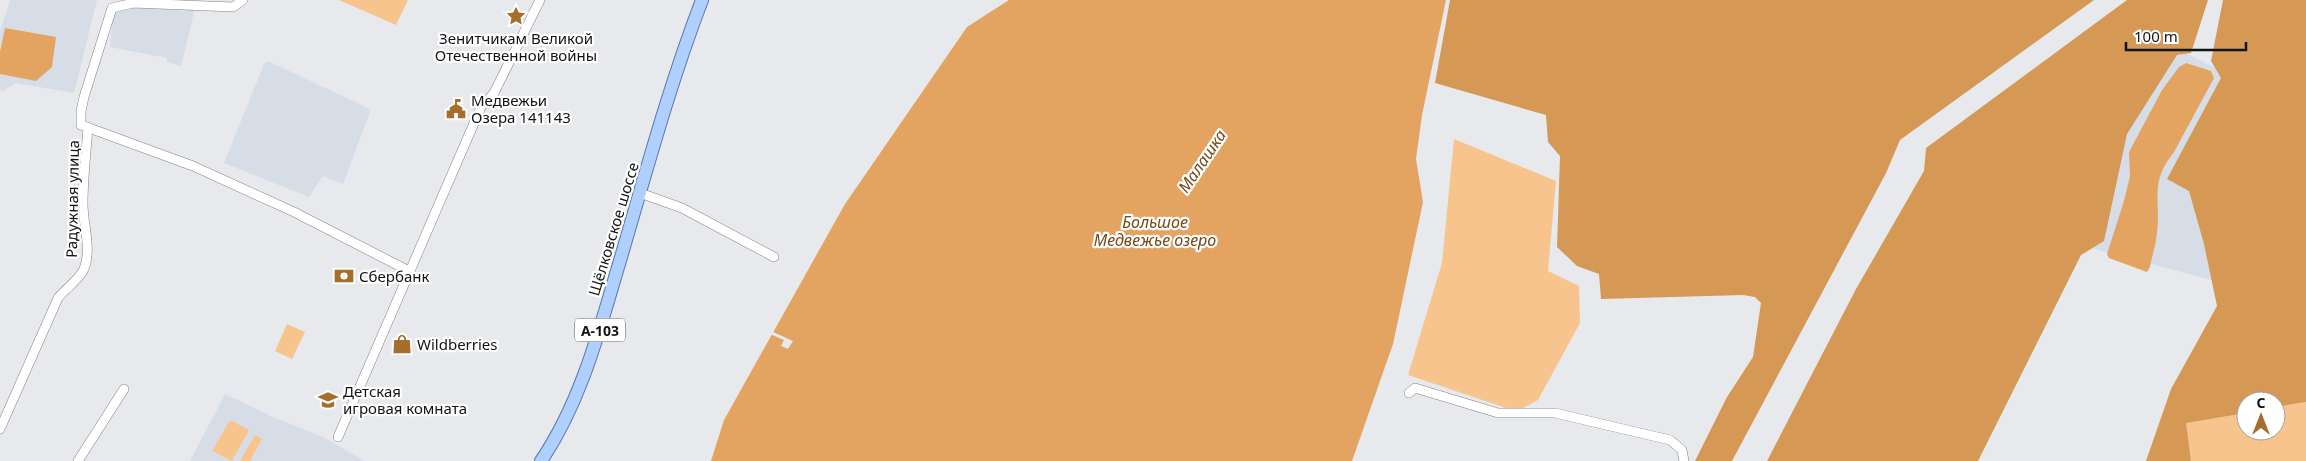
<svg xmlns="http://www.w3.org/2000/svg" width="2306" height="461" viewBox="0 0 2306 461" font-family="'Noto Sans',sans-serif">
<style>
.built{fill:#d7dde7}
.green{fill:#f8c48e}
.forest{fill:#d59855}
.water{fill:#e2a460}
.pier{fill:#e7e9ec}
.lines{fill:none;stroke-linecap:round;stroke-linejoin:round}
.street-casing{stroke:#828487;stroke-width:10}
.primary-casing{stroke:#5578ab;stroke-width:14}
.street{stroke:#fff;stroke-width:9}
.primary{stroke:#afcffe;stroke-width:12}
.labels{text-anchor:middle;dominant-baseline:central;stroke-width:4.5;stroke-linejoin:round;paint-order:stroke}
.shield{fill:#fff;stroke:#595a5a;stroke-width:1}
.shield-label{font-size:14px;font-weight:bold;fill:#121314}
.poi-label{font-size:15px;fill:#121314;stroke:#fff;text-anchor:start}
.street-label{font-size:15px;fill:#121314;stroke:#fff}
.water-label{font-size:16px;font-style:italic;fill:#744a18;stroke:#fff}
</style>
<rect width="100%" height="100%" fill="#e7e9ec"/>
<path class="built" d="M10,0H97L74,93L16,83L3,91L0,90V31Z
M121,8H195L181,66L167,62V58L110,47L113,14Z
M2162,41L2306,114L2268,295L2072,243Z
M268,61L368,108L370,112L343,184L323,176L309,197L224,163L264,64Z
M225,394L271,416L325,438L364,461H190Z"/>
<path class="green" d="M339,0H408L396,25Z
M1454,139L1556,181L1548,271L1579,286L1580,323L1538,400L1521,409L1506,408L1408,375L1442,263Z
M287,324L305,332L292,359L275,351Z
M2306,402V461H2191L2185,423L2246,413V431H2276V407Z
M230,420L249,430L232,461L212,451Z
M255,435L262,439L250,461H240Z"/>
<path class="forest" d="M1450,0H2094L1900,140L1886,173L1732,461H1695L1727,397L1753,357L1761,303L1755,297L1743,295L1601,299L1599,274L1577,266L1557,247L1560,156L1548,142L1546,115L1435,83Z
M2127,0H2208L2191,53L2177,55L2127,134L2104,241L2081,255L1978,461H1767L1856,289L1924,171L1926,148Z
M2223,0H2306V402L2276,407V401H2246V413L2186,423L2191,461H2146L2171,389L2217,306L2204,244L2189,191L2167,179L2221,78L2211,61Z"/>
<path class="water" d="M1009,0H1446L1422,115L1416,159L1423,202L1393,344L1352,461H711L724,420L845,204L967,27Z
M5,28L56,37L52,67L36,81L0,74V52Z
M2186,63L2211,71L2214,78L2174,152C2149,183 2161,199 2157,233C2156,244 2152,256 2150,267L2147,272L2109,258L2107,254L2124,201L2130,176L2129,152L2162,90L2179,67Z"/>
<path class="pier" d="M771,331L793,341L788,349L781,346L784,340L770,334Z"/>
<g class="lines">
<defs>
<path id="street" d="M243,0L233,7L133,3L112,8L84,97L81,111V125L193,166L294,212L411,272
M640,193L682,208L774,257
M1409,393L1415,388L1498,413H1555L1670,440L1682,450L1684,461
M0,429L58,298C66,288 79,280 84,269C92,250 83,224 83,204C83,179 86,153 88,127
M338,437L481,107L494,93L540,0
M78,461L124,389"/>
<path id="primary" d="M541,461C581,402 599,331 619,264C645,176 669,86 702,0"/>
</defs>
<use href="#street" class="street-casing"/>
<use href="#primary" class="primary-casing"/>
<use href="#street" class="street"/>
<use href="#primary" class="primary"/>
</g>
<defs>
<symbol id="sight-bare" viewBox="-9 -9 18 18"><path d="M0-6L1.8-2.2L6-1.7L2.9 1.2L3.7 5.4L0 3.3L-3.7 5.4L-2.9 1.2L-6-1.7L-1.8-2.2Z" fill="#a66e2b" stroke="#fff" stroke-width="2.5" paint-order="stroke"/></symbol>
<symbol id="civic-bare" viewBox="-9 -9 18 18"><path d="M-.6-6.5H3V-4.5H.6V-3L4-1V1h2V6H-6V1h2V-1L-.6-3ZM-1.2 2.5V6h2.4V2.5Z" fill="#a66e2b" stroke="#fff" stroke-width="2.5" paint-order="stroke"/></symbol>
<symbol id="bank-bare" viewBox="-9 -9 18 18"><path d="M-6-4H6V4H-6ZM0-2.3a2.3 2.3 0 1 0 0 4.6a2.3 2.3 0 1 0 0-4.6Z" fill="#a66e2b" stroke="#fff" stroke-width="2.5" paint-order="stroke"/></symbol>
<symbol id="shop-bare" viewBox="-9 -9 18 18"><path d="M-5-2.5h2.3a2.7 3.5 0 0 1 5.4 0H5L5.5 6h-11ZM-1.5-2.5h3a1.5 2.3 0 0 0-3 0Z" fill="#a66e2b" stroke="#fff" stroke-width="2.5" paint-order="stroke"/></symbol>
<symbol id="school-bare" viewBox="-9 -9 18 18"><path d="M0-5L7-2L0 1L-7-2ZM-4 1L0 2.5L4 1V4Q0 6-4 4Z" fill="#a66e2b" stroke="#fff" stroke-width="2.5" paint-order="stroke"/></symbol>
</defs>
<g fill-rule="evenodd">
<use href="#sight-bare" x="502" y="2" width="28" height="28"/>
<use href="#civic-bare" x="442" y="95" width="28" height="28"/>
<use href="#bank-bare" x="330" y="262" width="28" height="28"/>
<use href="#shop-bare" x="388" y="330" width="28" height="28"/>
<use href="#school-bare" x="314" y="386" width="28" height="28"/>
</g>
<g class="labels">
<rect class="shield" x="575" y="318.5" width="50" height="23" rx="4"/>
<g class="shield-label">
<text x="600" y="330">А-103</text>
</g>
<g class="poi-label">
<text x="516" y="38" text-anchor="middle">Зенитчикам Великой<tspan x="516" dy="17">Отечественной войны</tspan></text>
<text x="471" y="100">Медвежьи<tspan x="471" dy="17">Озера 141143</tspan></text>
<text x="359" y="276">Сбербанк</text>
<text x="417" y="344">Wildberries</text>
<text x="343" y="391">Детская<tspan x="343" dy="17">игровая комната</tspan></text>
</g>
<g class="street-label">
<text transform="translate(72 199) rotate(-89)">Радужная улица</text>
<text transform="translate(613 229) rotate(-73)">Щёлковское шоссе</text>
</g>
<g class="water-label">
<text transform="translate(1202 161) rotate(-56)">Малашка</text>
<text x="1155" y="222">Большое<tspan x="1155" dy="18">Медвежье озеро</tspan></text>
</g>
</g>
<g transform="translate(2261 416)"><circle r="24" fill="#ffffff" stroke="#a0a1a1"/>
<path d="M0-4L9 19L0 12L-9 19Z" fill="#a66e2b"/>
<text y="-8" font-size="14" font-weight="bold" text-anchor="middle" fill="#121314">С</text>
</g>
<path d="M2126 42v8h120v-8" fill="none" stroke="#121314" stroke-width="2.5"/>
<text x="2134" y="42" font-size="15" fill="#121314" stroke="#ffffff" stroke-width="4" paint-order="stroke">100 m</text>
</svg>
